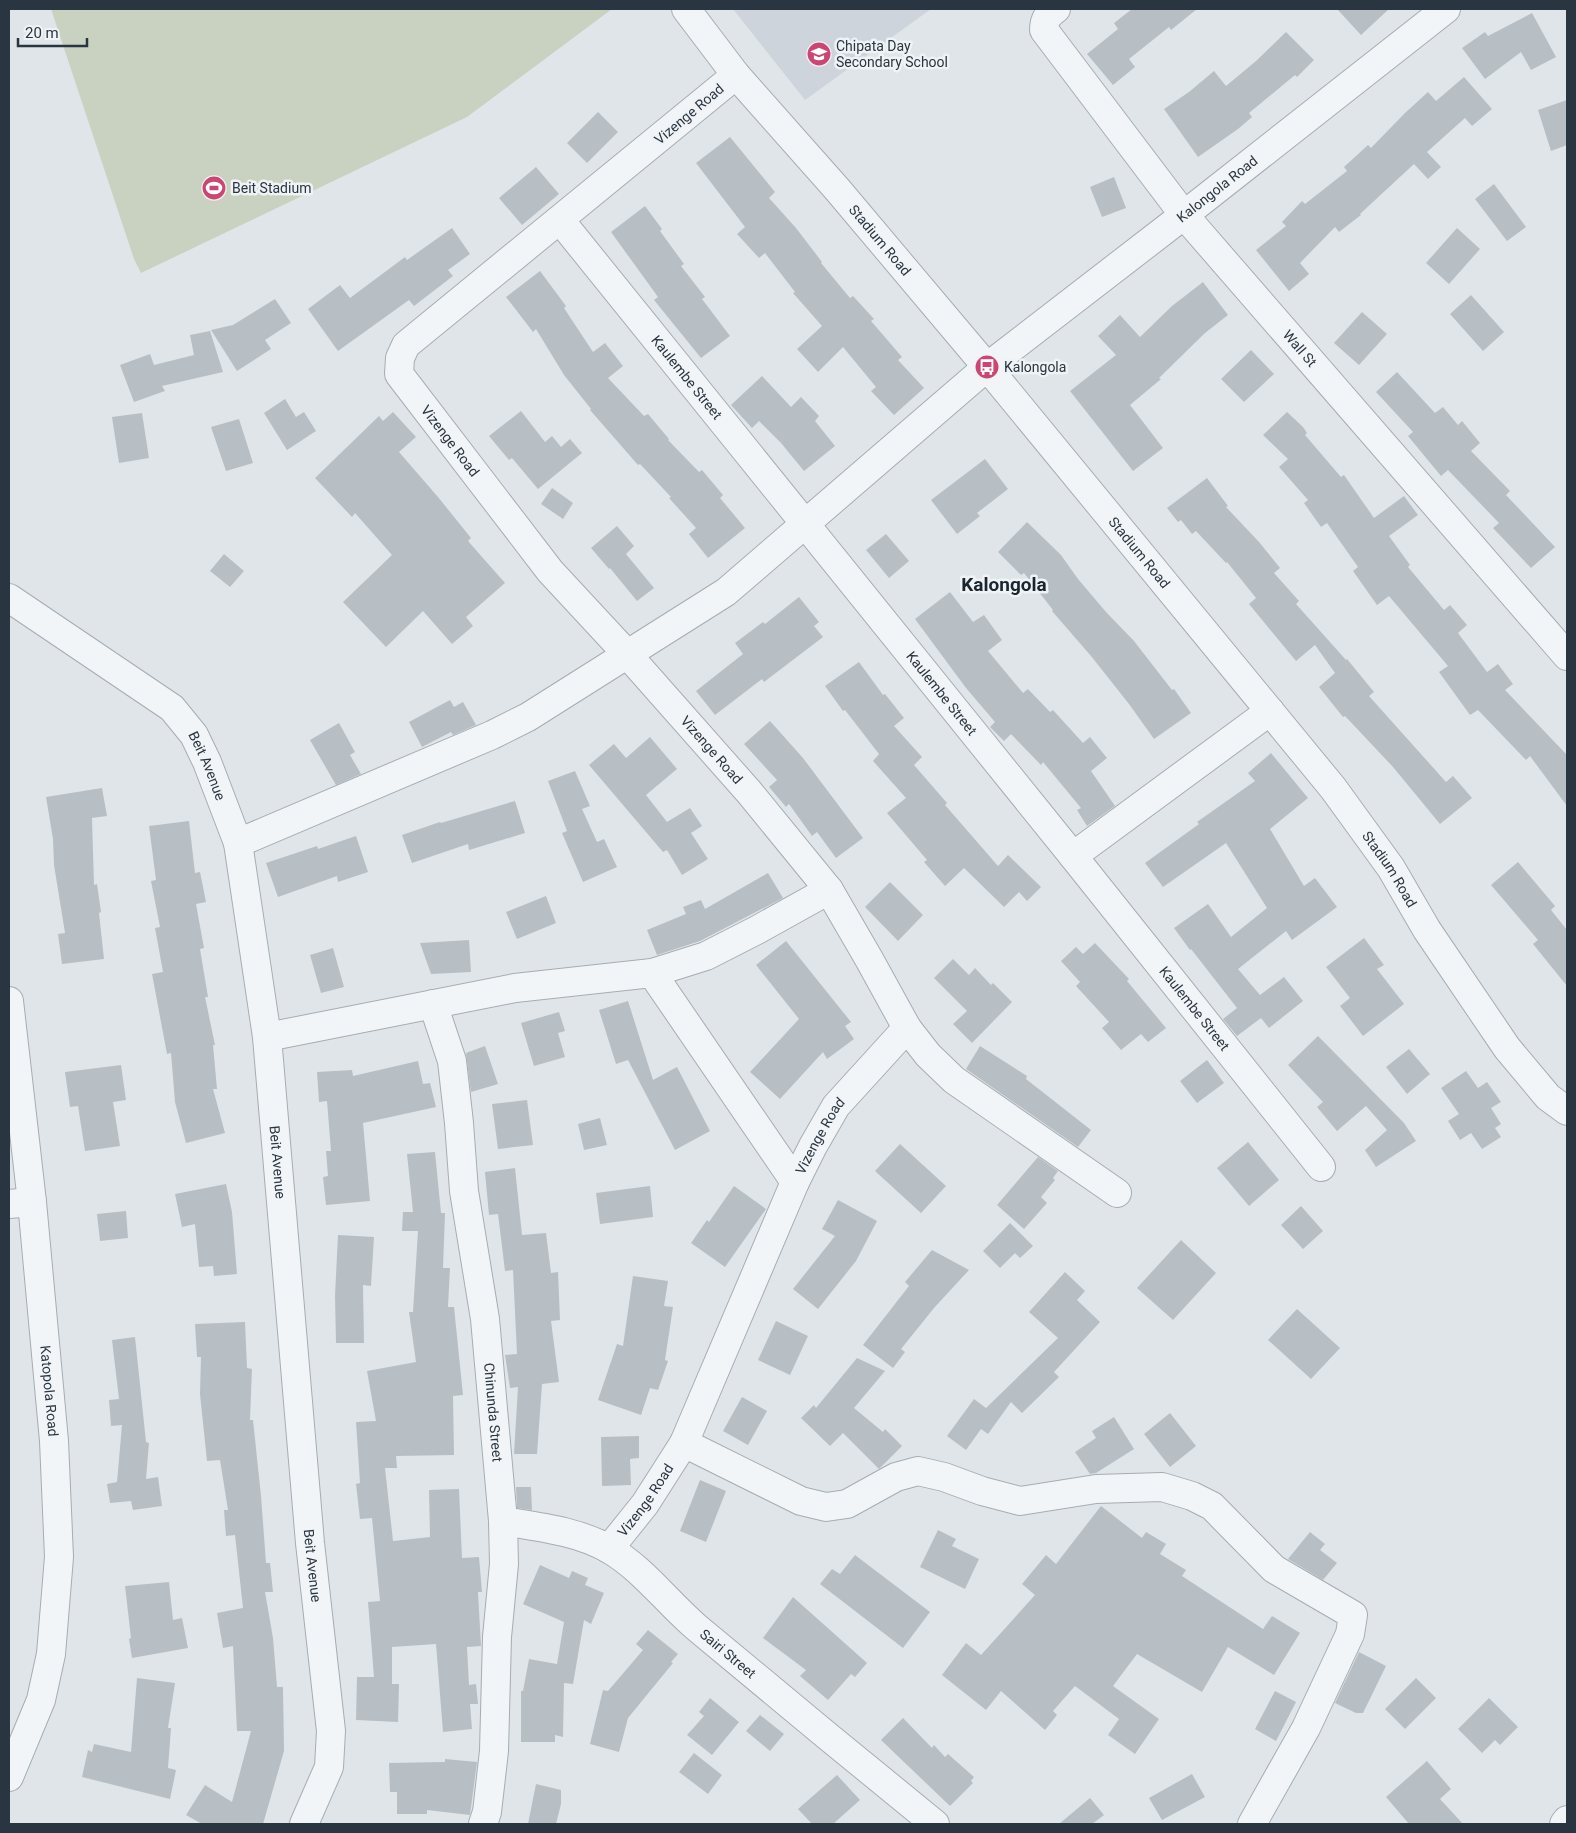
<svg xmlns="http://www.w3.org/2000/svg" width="1576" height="1833" viewBox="0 0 1576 1833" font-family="Roboto,sans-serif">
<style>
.built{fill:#ced4db}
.green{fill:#c9d2c1}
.building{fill:#b7bfc5}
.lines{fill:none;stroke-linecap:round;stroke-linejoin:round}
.minor-casing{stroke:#a5adb3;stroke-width:30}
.minor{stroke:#f2f5f7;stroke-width:28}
.labels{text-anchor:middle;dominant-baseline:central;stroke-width:5;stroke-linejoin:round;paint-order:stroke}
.poi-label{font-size:14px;fill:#293540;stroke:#eff3f6;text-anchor:start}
.street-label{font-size:14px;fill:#293540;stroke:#eff3f6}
.district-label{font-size:19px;font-weight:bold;fill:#1b2631;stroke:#eff3f6}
</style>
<rect width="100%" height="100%" fill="#e0e5e9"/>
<path class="built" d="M733,9H931L805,100Z"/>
<path class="green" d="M51,9H612L467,117L141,273L134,259Z"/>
<path class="building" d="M1132,9H1197L1171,30L1169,27L1129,59L1135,67L1113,85L1087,54L1118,29L1114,23Z
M1337,9H1389L1361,35Z
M1532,13L1556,57L1531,70L1521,52L1485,79L1462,48L1485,32L1488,36Z
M1286,32L1314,60L1297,77L1295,75L1249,113L1252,117L1238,129L1198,157L1164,109L1189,92L1214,71L1226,86L1256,61Z
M1464,77L1492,109L1472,126L1465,118L1427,152L1441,167L1428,179L1414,164L1360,214L1361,215L1339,232L1335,227L1300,263L1309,274L1289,291L1256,250L1286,226L1282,222L1302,201L1305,204L1347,171L1344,167L1368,145L1371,148L1405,113L1428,92L1436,101Z
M1567,100V145L1551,151L1538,110Z
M598,112L618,132L587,163L567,143Z
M730,137L775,192L769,198L796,228L822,262L821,263L850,298L853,296L874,319L871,321L902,357L898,360L924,388L894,415L871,391L876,387L843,347L818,372L797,349L822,326L793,293L795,292L765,253L759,258L737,234L745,227L696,163Z
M536,167L559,194L522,225L499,198Z
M1114,177L1126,208L1102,217L1090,187Z
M1494,184L1526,227L1507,241L1475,199Z
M645,206L662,229L660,231L684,264L681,266L705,297L702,299L730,336L701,358L654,300L658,297L611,232Z
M452,228L470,254L448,270L453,276L414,306L409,300L338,351L308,309L340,285L350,298L405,257L407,260Z
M1457,228L1480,249L1449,284L1426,263Z
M540,271L566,306L564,308L593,352L605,343L623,366L608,378L644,416L648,414L669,439L668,440L699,472L702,470L723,495L720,498L745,528L708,558L689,534L696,528L669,498L671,497L640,464L638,465L590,410L591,409L564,375L536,329L533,332L506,297Z
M1203,282L1228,315L1205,333L1159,378L1161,379L1130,405L1163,448L1133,471L1070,391L1116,355L1098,336L1120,315L1140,337L1172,306Z
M1471,295L1504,332L1483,351L1450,314Z
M275,299L291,323L265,340L271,349L237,371L211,330L233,325Z
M1362,312L1387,334L1359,365L1334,343Z
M210,331L223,372L162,386L165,391L134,402L120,365L150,354L154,365L194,355L190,335Z
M1251,350L1274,374L1244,402L1221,379Z
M1397,372L1435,413L1443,407L1458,425L1462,421L1480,443L1471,451L1510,491L1506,495L1555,547L1531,568L1493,528L1499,523L1448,470L1441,476L1408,436L1413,432L1376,392Z
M762,376L791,407L801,397L819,416L815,421L835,446L804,471L781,443L759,421L752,428L731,405Z
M285,399L296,417L304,412L316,431L287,450L264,413Z
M521,411L545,442L552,436L561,447L570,439L582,453L538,489L512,458L509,460L489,436Z
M393,412L416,437L399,452L438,497L471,538L468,541L505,583L466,617L473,626L452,644L423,611L386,647L343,602L392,555L355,513L352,517L315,478L379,416L383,421Z
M1287,412L1303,427L1307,433L1305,435L1341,477L1344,475L1374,518L1404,496L1418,515L1389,536L1410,565L1408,567L1444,610L1450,605L1467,625L1458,633L1487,672L1498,664L1513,684L1505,690L1567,755V806L1530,756L1526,760L1478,710L1470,715L1439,672L1448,666L1389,596L1377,605L1353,571L1358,567L1327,523L1321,527L1304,503L1308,500L1279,467L1288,459L1263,435Z
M142,413L149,458L119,463L112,417Z
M239,419L253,463L226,471L211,427Z
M985,459L1008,489L977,513L980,516L957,534L931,500Z
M1207,478L1228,506L1226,507L1259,542L1280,568L1274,573L1299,601L1296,604L1346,660L1347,659L1374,692L1369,696L1446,782L1453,776L1472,798L1440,824L1393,767L1345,716L1343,717L1319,687L1335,673L1315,645L1296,661L1249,604L1256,598L1227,562L1226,563L1196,531L1192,534L1181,520L1178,522L1167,508Z
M552,488L573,503L563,519L541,504Z
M1027,522L1061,555L1078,579L1106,612L1134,641L1172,690L1174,689L1191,713L1154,739L1129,704L1091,656L1052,611L1053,610L1024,573L1021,575L998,552Z
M617,526L634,546L626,554L654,588L637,601L610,568L609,569L591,548Z
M886,534L909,561L889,578L866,550Z
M224,554L244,571L230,587L210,571Z
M950,592L973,622L984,615L1002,640L988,651L1023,693L1028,689L1050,712L1053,710L1083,743L1090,737L1107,758L1091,771L1115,806L1087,826L1077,810L1081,808L1043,762L1041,765L1011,734L1004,741L990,727L995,722L966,688L915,619Z
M799,597L819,622L814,626L823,637L764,682L762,679L715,715L696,691L743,654L735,643L763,622L765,624Z
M859,662L883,695L885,694L904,718L894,726L922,757L914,765L947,803L945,805L998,866L1008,855L1041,887L1027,901L1019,892L1004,907L964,868L945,886L924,862L927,860L887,813L906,798L873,761L879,754L845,710L843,711L825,686Z
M450,700L454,707L463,702L476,725L453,735L451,732L422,747L409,722Z
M770,721L803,758L863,838L836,858L817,832L812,836L789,804L786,807L769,787L777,780L744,744Z
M339,723L355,752L350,755L361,774L336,785L310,740Z
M650,737L677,769L646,795L667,822L690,808L702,826L691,833L708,859L682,875L667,850L663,852L589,765L614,744L626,758Z
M1271,753L1308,798L1270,829L1304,886L1315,878L1337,907L1292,940L1286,931L1238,969L1260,995L1284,977L1303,1001L1269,1028L1261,1018L1237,1036L1223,1019L1237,1008L1191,949L1190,950L1174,928L1208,904L1231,937L1267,908L1226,843L1163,887L1145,863L1199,824L1197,822L1255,781L1248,773Z
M575,771L590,806L582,809L597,842L604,839L617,867L583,882L562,833L567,831L548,781Z
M102,788L107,816L92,818L94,885L97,884L101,912L99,913L104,959L62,964L58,934L65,933L54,865L53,839L46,797Z
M515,801L525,833L469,850L468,844L412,863L402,835L440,822L441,823Z
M189,821L195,873L200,872L206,902L196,904L204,948L200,949L208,997H205L215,1045H213L217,1089H213L225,1133L186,1143L175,1102L171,1053L167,1054L152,974L163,972L155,928L160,927L151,881L156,880L149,826Z
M356,836L368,872L338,882L337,876L278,897L266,863L317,846L318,849Z
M1518,862L1555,906L1551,910L1567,930V986L1533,944L1538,940L1491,885Z
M768,873L783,898L700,941L657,955L647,930L686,914L683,907L701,900L705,909Z
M890,882L923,915L898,941L865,907Z
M546,896L556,923L517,939L506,912Z
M1364,938L1384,965L1377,969L1404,1004L1363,1036L1340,1006L1350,998L1326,967Z
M469,940L471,972L431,974L420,943Z
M786,941L851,1022L845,1026L854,1039L827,1059L823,1052L780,1099L750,1072L799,1019L756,965Z
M1095,943L1129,979L1127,981L1166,1028L1148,1042L1141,1034L1121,1050L1102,1028L1109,1022L1076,986L1080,982L1061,961L1076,947L1083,954Z
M333,948L344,987L321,993L310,955Z
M953,959L969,975L975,968L991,985L993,983L1012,1002L972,1043L953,1024L967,1011L934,978Z
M628,1001L653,1080L677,1067L710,1131L675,1150L628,1060L616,1064L599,1010Z
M559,1012L565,1031L558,1033L565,1057L534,1066L521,1023Z
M1318,1036L1404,1123L1416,1141L1376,1167L1365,1150L1387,1130L1366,1106L1337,1131L1317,1107L1323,1102L1288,1065Z
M485,1046L498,1084L471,1092L466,1053Z
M980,1046L1027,1076L1026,1079L1091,1130L1078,1147L966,1069Z
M1409,1049L1430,1074L1407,1094L1386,1067Z
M1207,1060L1224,1083L1197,1103L1180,1081Z
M418,1061L423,1084L430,1083L436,1107L363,1123L370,1201L326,1205L323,1177L328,1176L326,1151H331L327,1101L319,1102L317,1072L352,1070L353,1076Z
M121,1065L126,1100L113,1102L120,1146L85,1151L78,1106L70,1107L65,1072Z
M1466,1071L1478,1088L1487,1082L1501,1102L1491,1108L1501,1124L1495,1128L1501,1137L1482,1149L1471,1133L1460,1140L1448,1121L1459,1114L1441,1088Z
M527,1100L533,1145L498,1149L492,1104Z
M600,1118L607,1145L584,1150L578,1124Z
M1248,1142L1279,1180L1249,1206L1217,1168Z
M900,1144L946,1186L921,1213L875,1171Z
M435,1152L441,1213H445L443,1268H450L448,1307H454L463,1395L453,1396L454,1455L396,1456L397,1468H385L393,1541L430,1537L429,1490L459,1489L462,1558L479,1557L482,1592H478L481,1646L467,1647L469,1685L476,1684L478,1704H470L472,1729L443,1732L436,1644L392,1647V1684H399L398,1722L356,1720L357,1677H374L368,1602L380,1601L372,1518L360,1519L356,1484L360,1483L356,1422L376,1421L367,1371L416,1362L409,1312H413L418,1231H402L403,1212H413L407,1154Z
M1038,1157L1058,1171L1053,1178L1055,1180L1041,1197L1047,1203L1024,1229L997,1205Z
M515,1168L522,1235L546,1233L551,1273L558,1272L560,1320L551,1321L559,1382L542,1384L537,1454H514L518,1387L510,1388L505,1355L517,1354L513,1270L505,1271L498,1214L489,1215L485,1172Z
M226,1184L232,1212L237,1274L214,1276L213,1266L199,1267L195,1224L182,1227L175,1194Z
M650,1186L653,1217L600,1224L596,1193Z
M734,1186L766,1209L725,1267L691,1243L707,1220L709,1222Z
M838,1200L877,1221L856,1261L818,1309L793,1289L835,1236L822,1229Z
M1301,1206L1323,1231L1303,1249L1281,1225Z
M126,1211L128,1238L100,1241L97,1214Z
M1010,1223L1033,1246L1020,1258L1015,1253L1000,1268L983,1251Z
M338,1235L374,1237L371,1286L363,1285L364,1343H336L335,1296Z
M1181,1240L1216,1273L1173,1320L1137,1288Z
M932,1250L969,1270L934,1308L901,1349L905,1352L893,1368L863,1345L909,1286L905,1282Z
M1065,1272L1085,1291L1077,1300L1100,1322L1054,1372L1059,1377L1022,1413L1011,1402L988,1434L981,1429L966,1450L947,1436L974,1399L986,1408L1058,1338L1029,1312Z
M633,1276L668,1281L664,1306L673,1307L665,1360L668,1361L658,1390L650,1388L641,1415L598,1400L617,1344L623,1346Z
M1297,1309L1340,1348L1311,1379L1268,1340Z
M776,1321L808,1336L790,1375L758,1360Z
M245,1322L247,1368L252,1369L250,1420H253L261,1496L266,1563H270L273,1592H265L273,1638L277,1687H283L284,1751L263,1824H202L186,1815L205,1785L232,1802L251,1731H237L233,1646L223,1648L217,1613L243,1608L235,1535L226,1536L224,1510H228L220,1460L207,1461L200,1394L201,1357H197L195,1324Z
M135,1337L146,1442L149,1443L146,1479L158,1477L162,1506L133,1510L131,1501L110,1503L107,1484L117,1482L122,1425L111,1426L109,1400L119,1399L112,1340Z
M857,1358L885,1371L854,1408L883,1432L885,1429L902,1446L879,1469L843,1433L830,1446L801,1418L814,1405L816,1408Z
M742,1397L767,1411L748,1445L723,1431Z
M1170,1413L1196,1446L1170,1467L1144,1434Z
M1114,1417L1134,1449L1096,1473L1090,1474L1075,1452L1096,1438L1092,1431Z
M639,1436V1458L630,1459L631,1485L602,1486L601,1437Z
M700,1480L726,1491L706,1542L680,1531Z
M516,1487H531L532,1510L517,1508Z
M1101,1506L1142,1538L1146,1532L1166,1544L1160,1554L1186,1570L1182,1576L1263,1629L1272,1616L1300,1633L1274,1675L1228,1647L1202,1692L1137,1654L1113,1686L1159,1719L1135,1754L1108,1735L1119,1719L1075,1686L1053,1711L1057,1715L1045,1730L1001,1691L986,1710L942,1675L966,1643L981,1655L1035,1595L1022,1584L1046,1555L1056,1564Z
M938,1530L956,1539L952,1546L979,1559L965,1589L920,1567Z
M1310,1532L1325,1544L1320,1550L1337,1563L1323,1580L1288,1559Z
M855,1555L930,1612L903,1648L820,1584L832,1569L840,1574Z
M540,1565L569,1578L572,1571L588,1578L585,1585L604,1593L591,1624L584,1620L573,1684L564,1683L563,1737L555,1735V1742H521V1691H523L529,1659L557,1664L564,1622L523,1604Z
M169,1582L173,1620L182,1618L188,1648L132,1658L129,1639L131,1638L125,1586Z
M793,1597L867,1663L855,1677L851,1674L828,1700L800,1676L806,1670L763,1638Z
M648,1630L678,1654L671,1662L673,1663L628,1718L619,1752L590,1744L603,1690L608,1691L643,1650L636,1644Z
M1359,1652L1386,1666L1363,1713H1356L1335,1703Z
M137,1678L175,1683L168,1728H171L168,1768L176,1770L170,1799L82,1777L88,1750L92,1752L94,1744L131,1752Z
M1416,1678L1436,1698L1405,1729L1385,1709Z
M1275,1691L1296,1702L1276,1741L1255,1729Z
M710,1698L739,1722L712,1755L687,1735L704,1716L699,1712Z
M1489,1698L1518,1727L1500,1745L1495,1740L1482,1753L1458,1729Z
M760,1715L784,1734L770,1751L746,1731Z
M903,1718L932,1748L934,1745L945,1757L948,1754L974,1777L971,1781L973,1783L950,1806L881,1740Z
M694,1753L722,1775L708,1794L679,1772Z
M445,1759L477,1762L470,1815L427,1810V1814H397V1792H390L389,1763L445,1762Z
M1427,1761L1451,1789L1440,1799L1463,1824H1409L1386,1797Z
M1192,1774L1205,1797L1162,1820L1149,1798Z
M837,1775L860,1800L833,1824H812L798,1809Z
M536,1784L561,1790V1804L556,1824H528Z
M1090,1798L1104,1815L1092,1824H1059Z"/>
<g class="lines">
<defs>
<g id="minor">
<path id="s1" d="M686,9L736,75L837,189L987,367L1333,788L1391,868L1427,930L1507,1048L1548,1097L1567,1111"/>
<path id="s2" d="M1056,9C1048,15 1044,19 1044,30L1184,215L1567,656"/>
<path id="s3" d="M736,75L406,345L400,358L399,374L550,571L627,654L749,792L829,890L869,959L907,1028L928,1055L954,1080L1117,1193"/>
<path id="s4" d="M560,220L1073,856L1321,1167"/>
<path id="s5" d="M9,598L172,708L194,735L207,762L238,843L267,1037L310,1543L331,1731L329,1767L304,1824"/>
<path id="s6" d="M238,843L492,735L528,717L726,592L987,367L1184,215L1446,9"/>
<path d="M1073,856L1270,711"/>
<path d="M652,973L795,1182"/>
<path id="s7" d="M9,1001L32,1202L54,1441L59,1557L51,1654L41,1700L9,1777"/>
<path id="s8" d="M433,1004L452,1061L459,1123L464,1191L485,1319L503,1521L504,1564L497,1637L494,1751L487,1812L483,1824"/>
<path d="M267,1037L515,988L652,973L706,956L757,930L829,890"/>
<path d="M9,1204L32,1202"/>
<path d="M684,1443L801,1501L826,1507L847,1504L896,1477L918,1471L944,1477L982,1491L1020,1501L1096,1489L1162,1487L1192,1496L1212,1506L1274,1569L1353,1615L1350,1634L1306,1728L1252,1824"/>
<path id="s9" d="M503,1521C539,1527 577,1531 609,1549C643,1569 666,1601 696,1627C775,1693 855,1759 935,1824"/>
<path id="s10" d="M609,1549L645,1504L684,1443L795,1182L813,1146L836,1106L907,1028"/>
<path d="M1564,1824L1567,1820"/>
</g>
</defs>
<use href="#minor" class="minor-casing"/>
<use href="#minor" class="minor"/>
</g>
<defs>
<symbol id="school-disc" viewBox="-11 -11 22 22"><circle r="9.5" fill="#cc4673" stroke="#eff3f6"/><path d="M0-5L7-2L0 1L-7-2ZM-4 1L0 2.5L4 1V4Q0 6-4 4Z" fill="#fff"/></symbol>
<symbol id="stadium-disc" viewBox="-11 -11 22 22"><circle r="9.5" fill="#cc4673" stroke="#eff3f6"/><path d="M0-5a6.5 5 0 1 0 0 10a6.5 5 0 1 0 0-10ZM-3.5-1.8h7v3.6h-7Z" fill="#fff"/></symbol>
<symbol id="bus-disc" viewBox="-11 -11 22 22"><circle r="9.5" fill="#cc4673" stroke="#eff3f6"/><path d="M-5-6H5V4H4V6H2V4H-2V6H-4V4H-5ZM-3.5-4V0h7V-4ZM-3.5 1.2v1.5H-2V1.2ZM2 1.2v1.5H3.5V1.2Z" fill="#fff"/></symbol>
</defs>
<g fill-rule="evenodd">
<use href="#school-disc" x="805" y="40" width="28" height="28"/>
<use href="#stadium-disc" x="200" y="174" width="28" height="28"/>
<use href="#bus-disc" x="973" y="353" width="28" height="28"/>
</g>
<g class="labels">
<g class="poi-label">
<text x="836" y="46">Chipata Day<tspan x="836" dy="16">Secondary School</tspan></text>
<text x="232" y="188">Beit Stadium</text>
<text x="1004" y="367">Kalongola</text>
</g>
<g class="street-label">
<text transform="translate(689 114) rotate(-40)">Vizenge Road</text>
<text stroke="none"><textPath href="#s6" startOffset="1186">Kalongola Road</textPath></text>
<text stroke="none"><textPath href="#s1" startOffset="302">Stadium Road</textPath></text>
<text stroke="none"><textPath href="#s2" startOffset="434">Wall St</textPath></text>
<text stroke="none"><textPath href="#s4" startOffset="202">Kaulembe Street</textPath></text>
<text stroke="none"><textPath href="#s3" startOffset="541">Vizenge Road</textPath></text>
<text stroke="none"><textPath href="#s1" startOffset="708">Stadium Road</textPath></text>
<text stroke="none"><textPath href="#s4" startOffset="608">Kaulembe Street</textPath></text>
<text stroke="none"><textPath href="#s3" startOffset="946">Vizenge Road</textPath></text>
<text stroke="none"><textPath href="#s5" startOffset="265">Beit Avenue</textPath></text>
<text stroke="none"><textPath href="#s1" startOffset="1112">Stadium Road</textPath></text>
<text stroke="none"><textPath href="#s4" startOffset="1012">Kaulembe Street</textPath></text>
<text stroke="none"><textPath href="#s10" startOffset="466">Vizenge Road</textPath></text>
<text stroke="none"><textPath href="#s5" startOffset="670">Beit Avenue</textPath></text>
<text stroke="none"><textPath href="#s7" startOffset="392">Katopola Road</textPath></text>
<text stroke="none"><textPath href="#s8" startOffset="414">Chinunda Street</textPath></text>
<text stroke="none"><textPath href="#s10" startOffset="61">Vizenge Road</textPath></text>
<text stroke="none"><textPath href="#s5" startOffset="1075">Beit Avenue</textPath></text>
<text stroke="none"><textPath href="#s9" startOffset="269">Sairi Street</textPath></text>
</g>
<g class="district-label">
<text x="1004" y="584">Kalongola</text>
</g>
</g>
<rect width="1576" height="1833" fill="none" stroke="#293540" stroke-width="20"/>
<path d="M18 38v8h69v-8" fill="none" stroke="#293540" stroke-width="2.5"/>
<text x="25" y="38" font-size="15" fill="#293540" stroke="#eff3f6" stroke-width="4" paint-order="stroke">20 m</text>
</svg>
